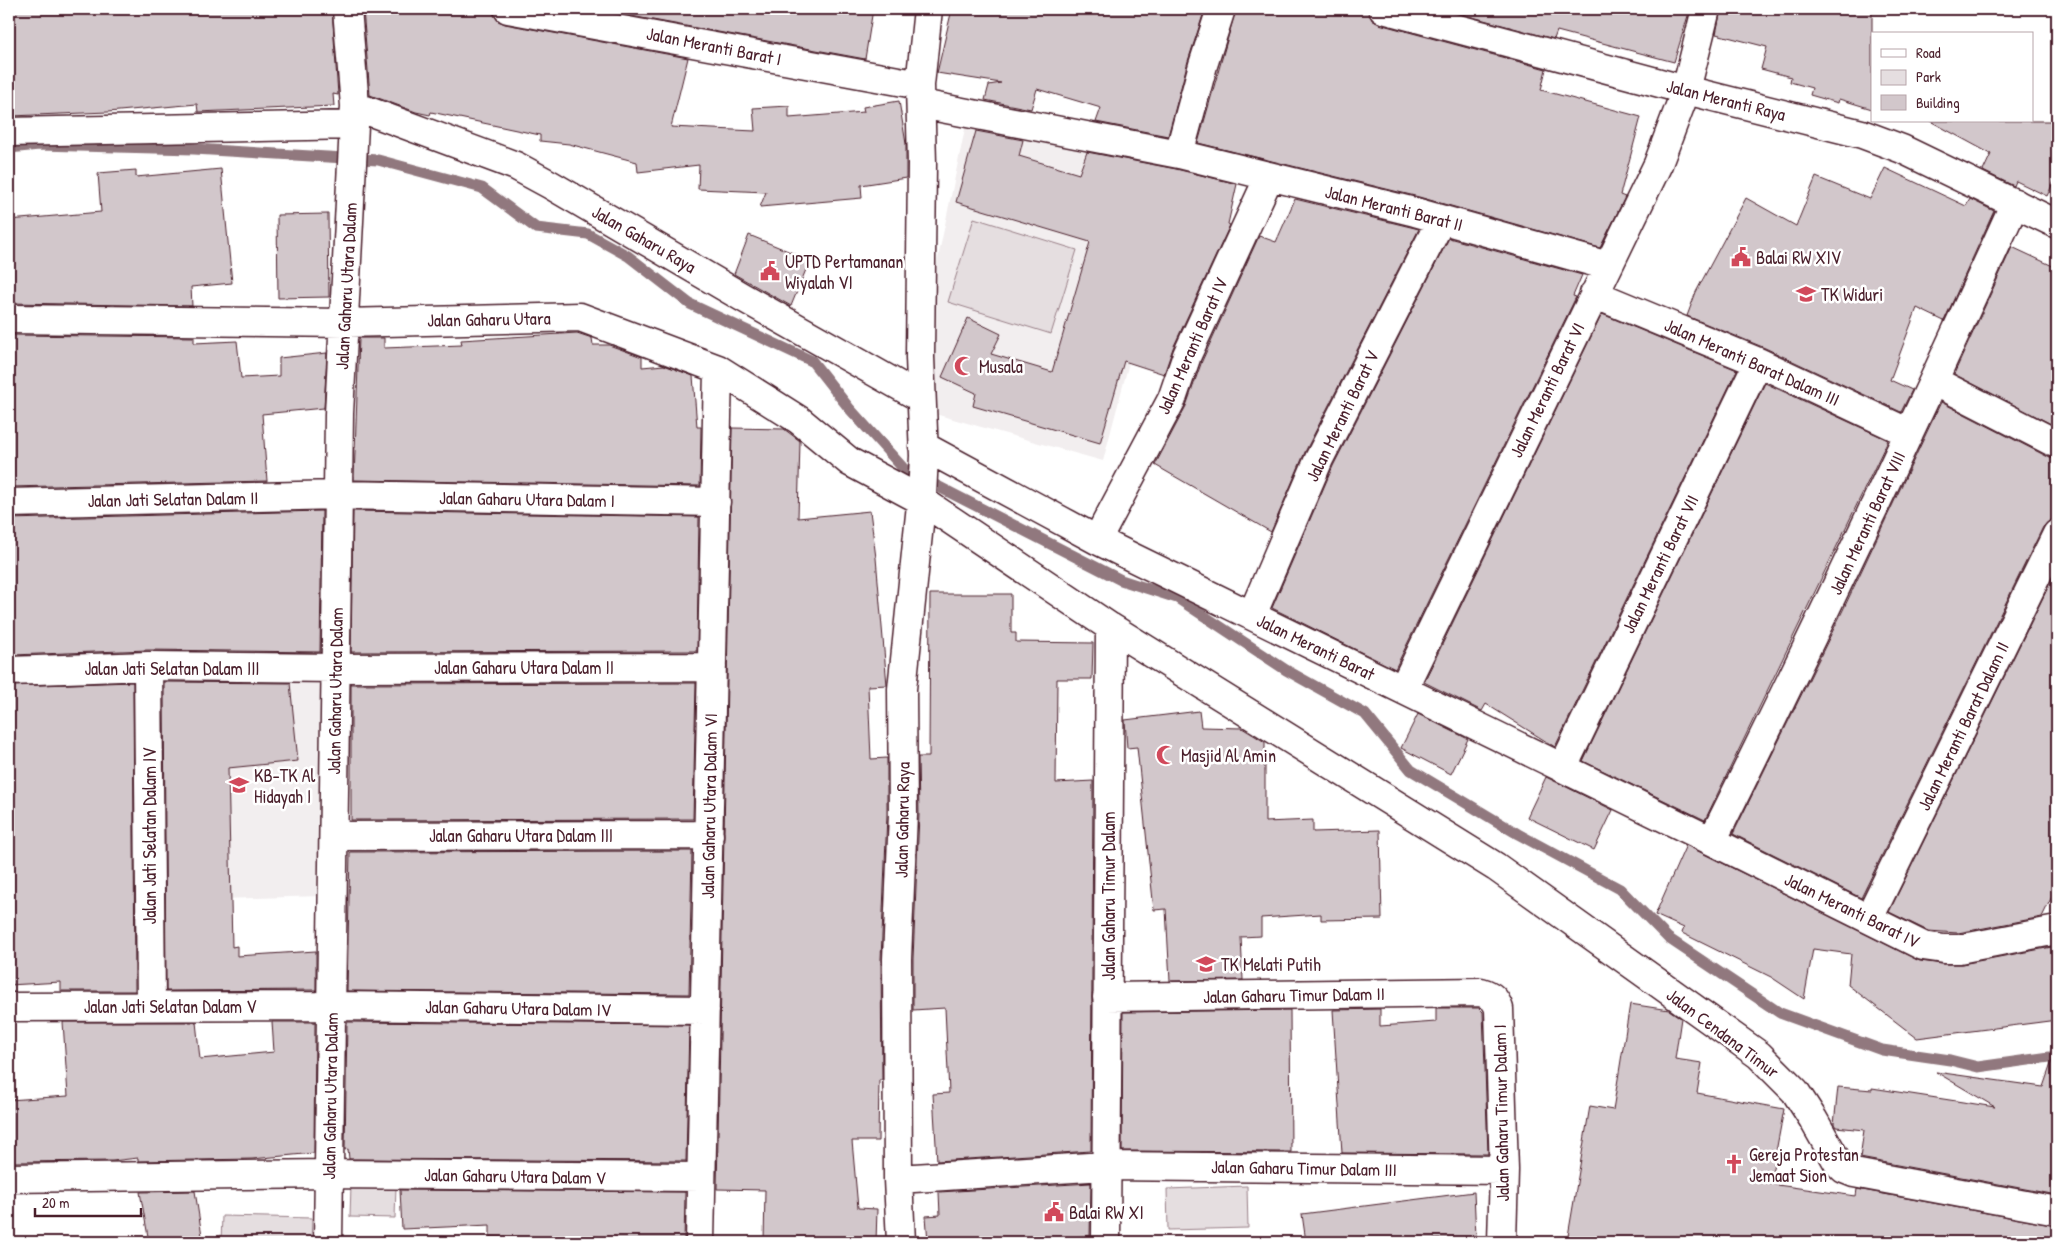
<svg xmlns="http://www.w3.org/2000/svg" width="2066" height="1251" viewBox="0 0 2066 1251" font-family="'Patrick Hand',sans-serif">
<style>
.built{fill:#f2eeef}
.green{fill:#e5dee0;stroke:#987e86}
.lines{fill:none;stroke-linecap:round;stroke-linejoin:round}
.stream{stroke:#91787e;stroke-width:11}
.building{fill:#d2c7cb;stroke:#4a1f2b}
.minor-casing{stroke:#4a1f2b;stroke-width:31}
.tertiary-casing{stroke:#4a1f2b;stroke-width:31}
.minor{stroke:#fff;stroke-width:28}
.tertiary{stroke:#fff;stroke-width:28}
.labels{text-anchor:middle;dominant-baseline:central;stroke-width:5;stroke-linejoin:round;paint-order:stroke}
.street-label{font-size:18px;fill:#4a1f2b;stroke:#fff}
.poi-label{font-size:18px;fill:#4a1f2b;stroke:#fff;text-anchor:start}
</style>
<rect width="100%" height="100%" fill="#fff"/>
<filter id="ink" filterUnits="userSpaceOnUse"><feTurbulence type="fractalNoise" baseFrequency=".02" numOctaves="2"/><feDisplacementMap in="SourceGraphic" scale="10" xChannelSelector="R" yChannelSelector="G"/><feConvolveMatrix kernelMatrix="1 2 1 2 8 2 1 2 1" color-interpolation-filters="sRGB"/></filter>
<g filter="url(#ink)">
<path class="built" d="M966,124L1182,162L1103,461L935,414L932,287Z
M153,671L325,674L322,896L154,901Z"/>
<path class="green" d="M974,218L1077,250L1051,334L948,302Z
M351,1185L396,1186L395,1218L350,1217Z
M1247,1186L1248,1228L1168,1230L1167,1189Z
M222,1216L312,1218L311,1242H221Z"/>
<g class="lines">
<path class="stream" d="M9,148L39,145L194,149L378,160L482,188L536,228L588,234L628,256L690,304L812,361L849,408L904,469L1121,580L1177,598L1286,670L1365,714L1411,770L1518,834L1620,889L1668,938L1780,1013L1882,1050L1950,1060L1978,1067L2057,1056"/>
</g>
<path class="building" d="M9,9H92L93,13L141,9H332L338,95L333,94L334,106L198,112L197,104L108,112L11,116Z
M363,9H493L494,15L498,21L505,24L688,58L671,127L755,131L753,108L789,106V118L864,112L863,107L899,101L906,144V178L861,185L862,198L760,207L766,192L698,189L699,165L638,172L637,162L569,144L540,141V135L431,112L430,115L416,112L370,95Z
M593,9H873L865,59Z
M952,9H1205L1188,61L1168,136L1096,122L1101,108L1037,89L1031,109L985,100L989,85L1001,83L937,73Z
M1236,9H1368L1372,20L1379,24L1546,69L1541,90L1641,117L1620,195L1625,197L1600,248L1419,197L1198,143Z
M1443,9H1690L1674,62L1557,31L1554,39Z
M1721,9H1872V109L1839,99L1838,103L1810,95L1812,88L1790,82L1791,77L1761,69L1767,47L1716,34Z
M1930,121H2057V175L2047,196L2016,181L2014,186L1983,171L1991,154Z
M976,131L1023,140L1019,156L1079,174L1087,152L1176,169L1237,184L1228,224L1230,225L1173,348L1164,374L1124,361L1100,443L973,406L976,393L942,377L968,318L1001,334L991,354L1052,372L1090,242L956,202Z
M1885,168L1966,206L1970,199L1994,211L1944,321L1917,308L1890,380L1912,390L1901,412L1765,348L1687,316L1696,292L1746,198L1796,226L1816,177L1870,199Z
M221,169L232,283L191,287L192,306L9,303V220L101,212L98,173L136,170V177Z
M1295,199L1419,229L1305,452L1271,532L1155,465L1186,406L1202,361L1259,236L1276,242Z
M328,214L329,297L278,298L277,215Z
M749,235L810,260L791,306L734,274Z
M1449,238L1582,275L1573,296L1576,297L1395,669L1272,608L1333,466Z
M2012,247L2057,268V427L1954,374Z
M1602,314L1737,370L1555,747L1486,704L1482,711L1424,682Z
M577,333L592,338L593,345H609L642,357V367L664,365L693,376L697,427H701L700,486L354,480L359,338H384V348L462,345L461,340Z
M9,335L194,337V343L237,341L241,378L279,376V358L327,353L324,408L262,414L267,481L9,487Z
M1765,383L1888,440L1705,820L1583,761Z
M1941,402L2050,458L2057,460V519L2049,521L2043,527L1861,898L1733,834L1843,610Z
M732,428L784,429L800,441L798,518L870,511L876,558L887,685L868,686L871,759L887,758V814L881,959L882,1080H879L878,1141H852L858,1208L877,1209L876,1242H764L765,1190L717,1189Z
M322,511L320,652L148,650L12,655L11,583H9V519Z
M353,511L699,517L697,651L351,652Z
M2057,569V886L2042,917L1958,933L1928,931L1889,912Z
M930,594H1011V633H1016V642L1093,643L1092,679H1057L1056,783L1093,781L1091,1151L937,1161L933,1094L949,1093L945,1008L913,1010V959L919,815L918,757H929Z
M133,682L135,991H61V982L9,985V686Z
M164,682L290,683L298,761L228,768L232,947L237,946V956L316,951V990L166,991Z
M696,683L693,819L351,820V684Z
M1199,711L1201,727L1242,728L1265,742V822L1313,820V832L1380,830L1382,919L1321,920V914L1261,918V936L1241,937L1243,980L1170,981L1166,909L1154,910L1137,747L1127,748L1125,720Z
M1418,714L1468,739L1451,774L1401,748Z
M1546,777L1613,810L1594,850L1527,817Z
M1686,845L1920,961L1942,964H1962L2057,946V1020L1917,1038L1848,985L1851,954L1813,949L1804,999L1771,977L1682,933L1684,928L1655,915Z
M692,851L689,994L347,991L350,852Z
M1630,1004L1669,1010L1681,1018L1675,1059L1702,1063L1697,1093L1784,1109L1770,1184L1856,1196L1857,1189L2057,1226V1242H1567L1590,1106L1613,1110Z
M1436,1008H1479L1483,1012L1488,1154L1342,1153L1333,1010L1380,1009V1026L1436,1022Z
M1290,1010L1291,1152L1122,1151L1123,1012Z
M63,1022H196L200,1059L274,1052L272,1022H315L314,1153L252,1159L138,1161V1158L112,1161L9,1162V1100L68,1096Z
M347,1022L689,1025L686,1161L349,1159L348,1149L345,1150Z
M2053,1058L2057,1059V1195L1860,1158L1864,1130L1836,1127L1834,1124L1838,1087L1872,1090V1088L1995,1107L1936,1072L2043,1087Z
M1091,1183L1090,1236L928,1242L926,1216L940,1215L939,1192Z
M400,1190L685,1192L684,1242H530V1238L490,1237V1225L402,1229Z
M195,1191L203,1242H149L140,1192Z
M1474,1192L1476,1237L1394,1242H1306L1302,1214Z"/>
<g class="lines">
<defs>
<path id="minor" d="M508,9L920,85
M921,104L1179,154L1415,212L1608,266
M355,106L516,166L551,185L742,297L921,398
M9,132L353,125
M1179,154L1203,65L1221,9
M1594,294L1758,362L1909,433
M9,319L345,323L580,317L718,369L799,420L850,462L921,500L1110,627L1496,867L1759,1055L1795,1091L1813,1119L1838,1163L1844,1169L1854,1173L2057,1211
M1934,381L2057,444
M923,446L1097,540L1712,841L1923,946L1944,949H1959L2057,930
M9,503L338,495L716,502
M1097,540L1172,399L1187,355L1269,177
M1252,615L1319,459L1441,220
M148,666L151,1006
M9,671L148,666L336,668L712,667
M1403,689L1658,164L1686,90L1706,9
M1563,767L1758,362
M334,836L709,835
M1712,841C1817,630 1918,417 2015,203
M1869,918L2057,534
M1107,997L1481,992C1491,995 1496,999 1499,1009L1504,1170L1502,1242
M9,1007L331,1006L705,1010
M9,1178L329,1174L701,1177
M898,1179L1105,1166L1504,1170
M328,1242L339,414L355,106L347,9
M700,1242L718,369
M901,1242L898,1179L897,959L903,814L902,689L922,495L924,456L920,357L922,164L920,85L928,9
M1106,1242L1110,627"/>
<path id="tertiary" d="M1383,9L1686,90L1862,134L1902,149L2057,224"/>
</defs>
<use href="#minor" class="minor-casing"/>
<use href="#tertiary" class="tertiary-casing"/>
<use href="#minor" class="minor"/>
<use href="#tertiary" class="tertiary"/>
</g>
</g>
<defs>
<symbol id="civic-bare" viewBox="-9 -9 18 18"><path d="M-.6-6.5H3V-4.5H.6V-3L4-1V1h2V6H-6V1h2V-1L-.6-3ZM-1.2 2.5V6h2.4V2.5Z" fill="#d1495b" stroke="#fff" stroke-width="2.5" paint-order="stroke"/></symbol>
<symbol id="school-bare" viewBox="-9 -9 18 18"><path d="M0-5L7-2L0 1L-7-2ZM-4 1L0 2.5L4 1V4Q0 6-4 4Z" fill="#d1495b" stroke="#fff" stroke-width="2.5" paint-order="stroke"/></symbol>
<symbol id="mosque-bare" viewBox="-9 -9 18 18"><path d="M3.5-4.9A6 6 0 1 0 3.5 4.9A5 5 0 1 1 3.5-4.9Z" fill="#d1495b" stroke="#fff" stroke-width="2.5" paint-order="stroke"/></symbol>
<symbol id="church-bare" viewBox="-9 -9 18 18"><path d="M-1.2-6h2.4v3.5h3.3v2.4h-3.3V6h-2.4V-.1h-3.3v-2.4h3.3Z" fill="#d1495b" stroke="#fff" stroke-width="2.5" paint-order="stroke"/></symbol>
</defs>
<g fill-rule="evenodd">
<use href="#civic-bare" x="1727" y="243" width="28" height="28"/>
<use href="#civic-bare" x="756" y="257" width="28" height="28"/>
<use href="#school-bare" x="1792" y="280" width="28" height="28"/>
<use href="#mosque-bare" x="950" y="352" width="28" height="28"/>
<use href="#mosque-bare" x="1152" y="741" width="28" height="28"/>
<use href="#school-bare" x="225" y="771" width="28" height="28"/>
<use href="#school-bare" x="1192" y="950" width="28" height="28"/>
<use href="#church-bare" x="1720" y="1150" width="28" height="28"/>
<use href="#civic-bare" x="1040" y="1198" width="28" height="28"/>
</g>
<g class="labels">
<g class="street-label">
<text transform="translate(714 46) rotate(11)">Jalan Meranti Barat I</text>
<text transform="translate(1726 100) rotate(14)">Jalan Meranti Raya</text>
<text transform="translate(1394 208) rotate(14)">Jalan Meranti Barat II</text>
<text transform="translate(644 239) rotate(30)">Jalan Gaharu Raya</text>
<text transform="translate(346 286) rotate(-87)">Jalan Gaharu Utara Dalam</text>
<text transform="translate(489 319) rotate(-1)">Jalan Gaharu Utara</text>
<text transform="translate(1192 346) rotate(-66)">Jalan Meranti Barat IV</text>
<text transform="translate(1752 362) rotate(24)">Jalan Meranti Barat Dalam III</text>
<text transform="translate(1547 390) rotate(-64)">Jalan Meranti Barat VI</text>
<text transform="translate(1342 416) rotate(-64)">Jalan Meranti Barat V</text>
<text transform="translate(173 499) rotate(-1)">Jalan Jati Selatan Dalam II</text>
<text transform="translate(527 499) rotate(1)">Jalan Gaharu Utara Dalam I</text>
<text transform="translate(1867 523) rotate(-65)">Jalan Meranti Barat VIII</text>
<text transform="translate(1660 564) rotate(-64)">Jalan Meranti Barat VII</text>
<text transform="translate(1316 647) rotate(26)">Jalan Meranti Barat</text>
<text x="524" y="667">Jalan Gaharu Utara Dalam II</text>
<text x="172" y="668">Jalan Jati Selatan Dalam III</text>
<text transform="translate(335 691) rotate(-89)">Jalan Gaharu Utara Dalam</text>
<text transform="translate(1963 726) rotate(-64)">Jalan Meranti Barat Dalam II</text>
<text transform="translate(709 806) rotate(-89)">Jalan Gaharu Utara Dalam VI</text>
<text transform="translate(902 820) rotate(-89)">Jalan Gaharu Raya</text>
<text x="521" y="835">Jalan Gaharu Utara Dalam III</text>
<text transform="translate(149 836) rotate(-90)">Jalan Jati Selatan Dalam IV</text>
<text transform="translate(1108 896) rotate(-90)">Jalan Gaharu Timur Dalam</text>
<text transform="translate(1852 910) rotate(26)">Jalan Meranti Barat IV</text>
<text transform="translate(1294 995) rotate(-1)">Jalan Gaharu Timur Dalam II</text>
<text x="170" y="1006">Jalan Jati Selatan Dalam V</text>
<text transform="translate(518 1008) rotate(1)">Jalan Gaharu Utara Dalam IV</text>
<text transform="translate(1723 1033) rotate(37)">Jalan Cendana Timur</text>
<text transform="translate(330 1096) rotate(-89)">Jalan Gaharu Utara Dalam</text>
<text transform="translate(1501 1113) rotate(-91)">Jalan Gaharu Timur Dalam I</text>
<text transform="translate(1304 1168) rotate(1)">Jalan Gaharu Timur Dalam III</text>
<text transform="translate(515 1176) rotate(1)">Jalan Gaharu Utara Dalam V</text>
</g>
<g class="poi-label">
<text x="1756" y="257">Balai RW XIV</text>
<text x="785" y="261">UPTD Pertamanan<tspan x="785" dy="21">Wiyalah VI</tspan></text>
<text x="1821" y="294">TK Widuri</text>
<text x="979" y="366">Musala</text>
<text x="1181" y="755">Masjid Al Amin</text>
<text x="254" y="775">KB-TK Al<tspan x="254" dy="21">Hidayah I</tspan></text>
<text x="1221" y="964">TK Melati Putih</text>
<text x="1749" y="1154">Gereja Protestan<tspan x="1749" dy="21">Jemaat Sion</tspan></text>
<text x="1069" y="1212">Balai RW XI</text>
</g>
</g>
<rect width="2066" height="1251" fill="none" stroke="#fff" stroke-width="30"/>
<rect x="15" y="15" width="2036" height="1221" fill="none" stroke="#4a1f2b" stroke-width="2" filter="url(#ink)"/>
<rect x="1871" y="32" width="162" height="90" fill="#ffffff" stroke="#b7a5aa"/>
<rect x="1881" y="49" width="25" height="8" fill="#ffffff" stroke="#b7a5aa"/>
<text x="1916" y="58" font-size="15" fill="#4a1f2b">Road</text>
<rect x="1881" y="70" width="25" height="15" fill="#e5dee0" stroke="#b7a5aa"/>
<text x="1916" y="82" font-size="15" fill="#4a1f2b">Park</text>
<rect x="1881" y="95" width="25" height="15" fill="#d2c7cb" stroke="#b7a5aa"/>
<text x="1916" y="108" font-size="15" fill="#4a1f2b">Building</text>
<path d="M35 1208v8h106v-8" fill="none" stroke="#4a1f2b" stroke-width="2.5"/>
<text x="42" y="1208" font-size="15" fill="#4a1f2b" stroke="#ffffff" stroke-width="4" paint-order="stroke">20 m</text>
</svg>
